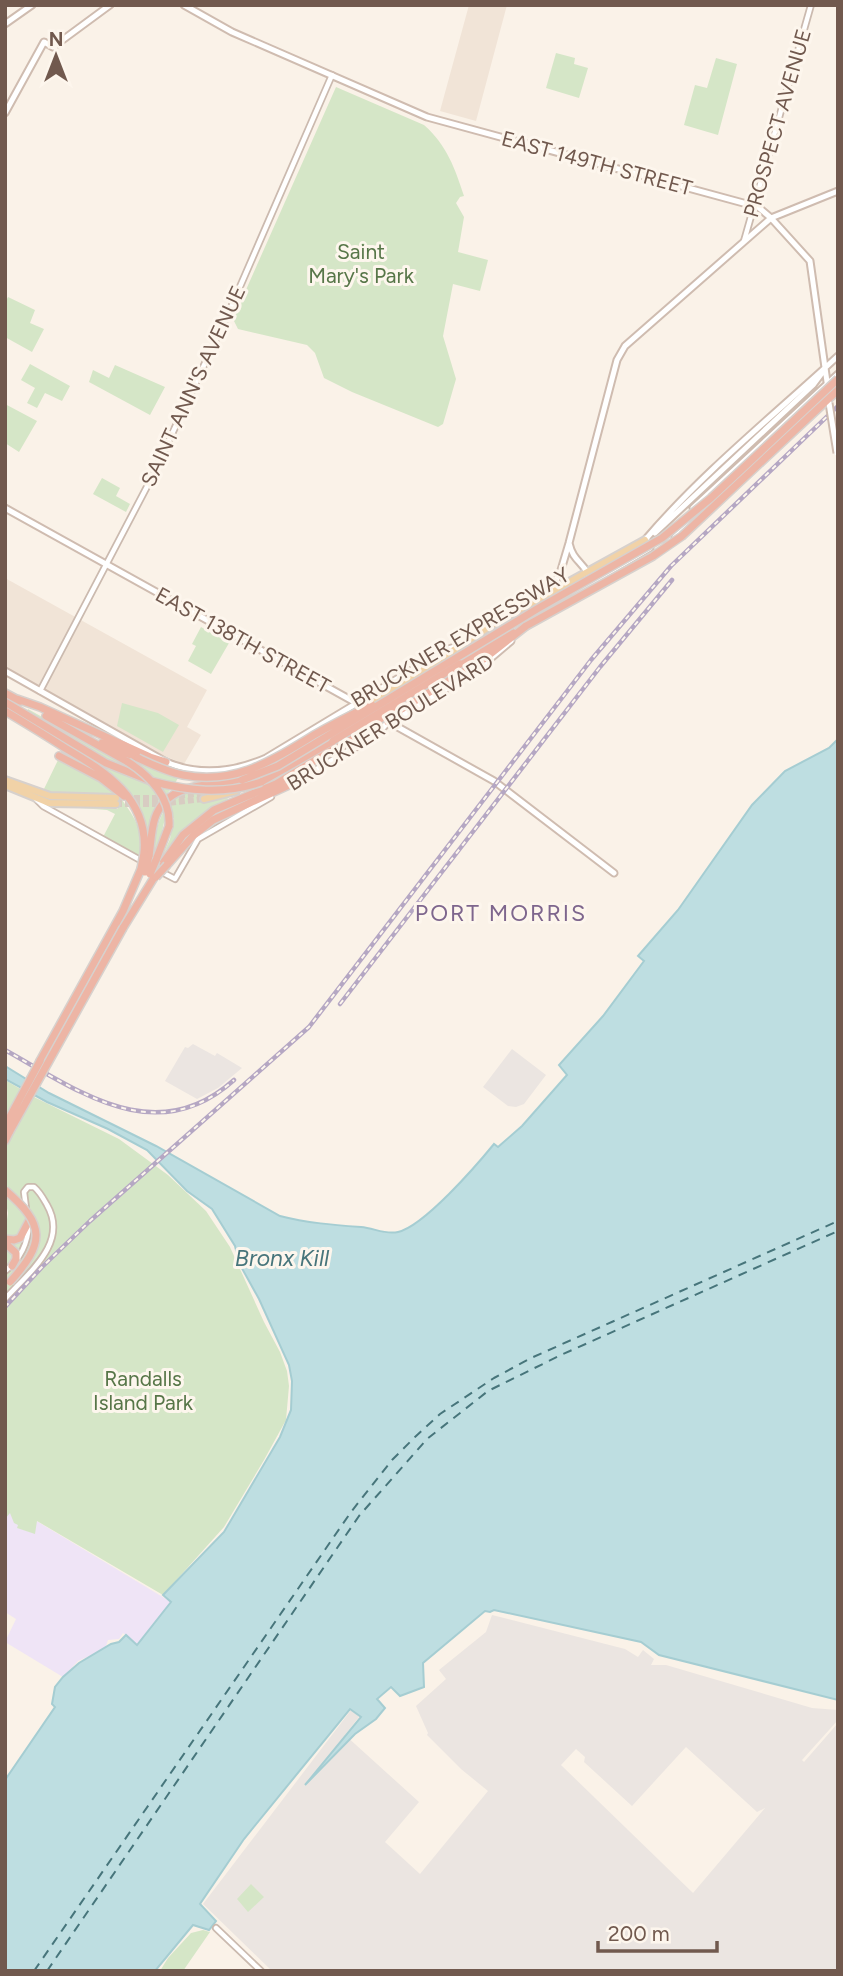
<svg xmlns="http://www.w3.org/2000/svg" width="843" height="1976" viewBox="0 0 843 1976" font-family="Figtree,sans-serif">
<style>
.residential{fill:#f1e4d7}
.industrial{fill:#ebe5e1;fill-rule:evenodd}
.education{fill:#efe4f6}
.green{fill:#d5e6c7}
.water{fill:#bedee1;stroke:#a5cdd2;stroke-width:2}
.lines{fill:none;stroke-linecap:round;stroke-linejoin:round}
.ferry{stroke:#47757b;stroke-width:2;stroke-dasharray:9 7;stroke-linecap:butt}
.primary-tunnel{stroke:#d8ccc2;stroke-width:6;stroke-dasharray:6 3;stroke-linecap:butt}
.tertiary-casing{stroke:#cbbaaf;stroke-width:8}
.secondary-casing{stroke:#cfbcb0;stroke-width:9}
.primary-casing{stroke:#d7d1cd;stroke-width:10}
.motorway-casing{stroke:#d7d1cd;stroke-width:10}
.tertiary{stroke:#fff;stroke-width:4.5}
.secondary{stroke:#fff;stroke-width:5}
.primary{stroke:#f1d2a7;stroke-width:6}
.motorway{stroke:#edb5a5;stroke-width:7}
.rail-casing{stroke:#b5a7c3;stroke-width:4.5}
.rail{stroke:#fdf6ed;stroke-width:2;stroke-dasharray:5;stroke-linecap:butt}
.secondary-bridge-casing{stroke:#cfbcb0;stroke-width:9;stroke-linecap:butt}
.motorway-bridge-casing{stroke:#d7d1cd;stroke-width:10;stroke-linecap:butt}
.secondary-bridge{stroke:#fff;stroke-width:5}
.motorway-bridge{stroke:#edb5a5;stroke-width:7}
.labels{text-anchor:middle;dominant-baseline:central;stroke-width:6;stroke-linejoin:round;paint-order:stroke}
.street-label{font-size:21px;fill:#71594e;stroke:#fdf6ed}
.park-label{font-size:21px;fill:#577648;stroke:#fdf6ed}
.neighbourhood-label{font-size:23px;letter-spacing:2px;fill:#7e668d;stroke:#fdf6ed}
.water-label{font-size:23px;font-style:italic;fill:#47757b;stroke:#fdf6ed}
</style>
<rect width="100%" height="100%" fill="#faf2e8"/>
<path class="residential" d="M469,5H507L476,121L440,111Z
M5,578L207,690L187,727L201,735L184,764L160,754L5,667Z"/>
<path class="industrial" d="M193,1044L215,1056L217,1053L242,1068L218,1088L197,1099L165,1081L185,1047L188,1048Z
M512,1049L546,1075L524,1104L516,1107L508,1106L483,1087Z
M492,1615L625,1649L638,1657L643,1650L654,1659L651,1665H666L812,1708L838,1710V1720L802,1760L804,1762L838,1723V1971H272L203,1904L351,1710L359,1717L345,1735L419,1802L385,1842L420,1874L488,1791L461,1769L427,1735L428,1733L416,1706L446,1679L439,1670L486,1632ZM686,1747L757,1812L765,1808L693,1893L561,1765L576,1749L585,1757L584,1762L632,1806Z"/>
<path class="education" d="M5,1502L171,1602L137,1645L123,1633L119,1639L108,1640L106,1646L94,1654L78,1661L63,1677L5,1642L16,1619L5,1612Z"/>
<path class="green" d="M556,53L575,58L574,64L588,68L579,98L546,88Z
M716,58L737,64L718,135L684,125L695,85L707,88Z
M336,87L424,125C447,145 455,169 464,196L460,197L456,203L464,217L458,252L488,260L480,291L453,284L443,336L456,379L443,424L438,427L352,392L324,378L315,353L307,345L238,329L233,319Z
M8,297L35,310L30,323L44,329L32,352L5,337V303Z
M30,364L70,386L62,401L45,393L37,408L27,403L35,388L21,380Z
M115,365L165,387L150,415L89,382L93,370L109,378Z
M5,404L37,421L19,452L5,443Z
M102,478L120,488L116,496L130,504L126,512L93,494Z
M201,627L229,643L211,674L188,661L196,646L192,644Z
M122,703L158,713L179,725L163,752L117,726Z
M28,709L133,768L139,755L180,774C171,794 153,804 150,827L146,828C136,788 114,773 80,752L84,747L27,711Z
M59,758L104,781L119,795H62L43,791Z
M203,787L205,802L227,797L228,799C201,812 181,831 163,854L170,839L174,818H165L160,841L150,859C161,816 157,801 203,787Z
M119,796C134,816 145,831 140,857L103,837L115,814L107,810L80,808L118,809Z
M5,1080L36,1098L119,1139L168,1175L206,1211L230,1247L264,1322L280,1352L287,1371L289,1386L286,1420L264,1460L224,1527L163,1595L37,1521L35,1534L17,1528L18,1525L14,1523L10,1513L5,1519V1233L8,1213L5,1199Z
M251,1884L264,1897L248,1912L237,1899Z
M203,1930L210,1932L183,1971H160L168,1958L191,1933Z"/>
<path class="water" d="M838,739V1700L659,1655L641,1642L494,1610L490,1612L485,1611L423,1663L424,1687L400,1696L391,1687L377,1699L385,1708L376,1719L355,1734L305,1785L361,1717L350,1709L244,1839L200,1904L216,1921L209,1930L193,1925L155,1971H5V1780L55,1707L52,1704L55,1687L63,1677L79,1663L111,1644L119,1642L126,1635L137,1645L171,1602L163,1595L224,1532L280,1437L291,1410L292,1381L289,1365L259,1299L239,1263L235,1246L212,1209L187,1191L147,1150L108,1129L47,1102L5,1079V1066L49,1093L156,1146L280,1216C307,1223 334,1225 361,1227C374,1228 385,1235 398,1232C424,1226 476,1166 494,1144L498,1147L522,1126L567,1075L559,1065L603,1016L644,961L638,956L678,910L752,805L785,771L829,748Z"/>
<g class="lines">
<path class="ferry" d="M34,1971L351,1512L392,1460L415,1437L440,1414L494,1378L531,1358L838,1221
M47,1971L359,1516L427,1439L488,1391L561,1355L838,1231"/>
<path class="primary-tunnel" d="M116,798H159L203,793
M116,804H158L204,799"/>
<defs>
<path id="tertiary" d="M744,241L811,5
M40,691L151,479L232,305L332,75
M36,799L43,806L142,861
M152,867L175,879L198,839L271,797
M5,1271C21,1259 28,1243 29,1224
M5,1299C28,1273 69,1243 47,1205C43,1198 40,1192 34,1187H28L24,1192L26,1208
M216,1928L261,1971"/>
<path id="secondary" d="M184,5L232,32L427,117L758,207L771,218L810,261L828,389
M5,24L32,5
M5,113L44,42L53,47L110,5
M5,508L367,709
M693,508L838,374
M655,533L813,385L822,373
M675,537L739,476
M645,540C702,473 773,416 838,356
M569,543C573,560 580,560 587,572L586,575
M550,593L561,570L569,543L617,360L625,346L771,218L838,191
M568,596L650,548
M472,653L496,638
M5,671L166,762C199,776 234,772 266,758L445,650L455,647
M387,721L494,781L614,873
M289,785L366,741L380,731L388,722L405,714L478,669L511,641"/>
<path id="primary" d="M368,706L495,623L645,540
M5,780L50,796L116,798
M5,785L49,803L116,804
M204,799L236,791"/>
<path id="motorway" d="M460,664L513,633
M5,693L20,701
M17,699L40,707L150,757L166,762
M5,702L106,763L151,781
M5,711C25,723 45,735 65,748C106,772 149,799 144,853
M46,716L128,762
M388,722L390,716L484,659L526,626
M102,743L138,758
M59,756L101,778L124,796
M261,782L333,741
M149,856C151,843 151,830 155,818C168,781 211,786 242,780
M156,860L169,826
M163,863L183,835L214,810L276,784L362,732
M167,865L193,836L213,820L289,785
M123,928L155,876
M40,1061L123,911L141,869
M5,1141L10,1131
M5,1239L14,1240L20,1238L29,1221
M5,1243L16,1253V1259L12,1266"/>
</defs>
<use href="#tertiary" class="tertiary-casing"/>
<use href="#secondary" class="secondary-casing"/>
<use href="#primary" class="primary-casing"/>
<use href="#motorway" class="motorway-casing"/>
<use href="#tertiary" class="tertiary"/>
<use href="#secondary" class="secondary"/>
<use href="#primary" class="primary"/>
<use href="#motorway" class="motorway"/>
<defs>
<path id="rail" d="M340,1004L600,667L672,580
M5,1050C79,1091 156,1150 234,1080
M5,1307L42,1267L90,1221L309,1027L591,660L671,566L838,406"/>
</defs>
<use href="#rail" class="rail-casing"/>
<use href="#rail" class="rail"/>
<defs>
<path id="secondary-bridge" d="M829,403L837,453"/>
<path id="motorway-bridge" d="M526,626L653,556L682,536L838,390
M362,732L399,706
M333,741L460,664
M138,758C153,765 167,772 183,775C236,785 271,761 314,735C333,724 353,714 372,705
M128,762C150,776 171,798 169,826
M242,780L278,766L537,609L662,538L711,498L838,379
M151,781C188,791 224,795 261,782
M141,869L144,853
M145,872L149,856
M150,874L156,860
M156,877L167,865
M5,1126L40,1061
M10,1131L123,928
M5,1190C46,1225 45,1243 10,1282"/>
</defs>
<use href="#secondary-bridge" class="secondary-bridge-casing"/>
<use href="#motorway-bridge" class="motorway-bridge-casing"/>
<use href="#secondary-bridge" class="secondary-bridge"/>
<use href="#motorway-bridge" class="motorway-bridge"/>
</g>
<g class="labels">
<g class="street-label">
<text transform="translate(777 123) rotate(-74)">PROSPECT AVENUE</text>
<text transform="translate(597 163) rotate(15)">EAST 149TH STREET</text>
<text transform="translate(193 386) rotate(-65)">SAINT ANN'S AVENUE</text>
<text transform="translate(460 637) rotate(-31)">BRUCKNER EXPRESSWAY</text>
<text transform="translate(243 640) rotate(29)">EAST 138TH STREET</text>
<text transform="translate(390 722) rotate(-32)">BRUCKNER BOULEVARD</text>
</g>
<g class="park-label">
<text x="361" y="251">Saint<tspan x="361" dy="24">Mary's Park</tspan></text>
<text x="143" y="1378">Randalls<tspan x="143" dy="24">Island Park</tspan></text>
</g>
<g class="neighbourhood-label">
<text x="501" y="913">PORT MORRIS</text>
</g>
<g class="water-label">
<text x="282" y="1258">Bronx Kill</text>
</g>
</g>
<rect width="843" height="1976" fill="none" stroke="#71594e" stroke-width="14"/>
<g transform="translate(56 56)" stroke="#fdf6ed" stroke-width="5" paint-order="stroke">
<path d="M0-5L12 26L0 18L-12 26Z" fill="#71594e"/>
<text y="-10" font-size="19" font-weight="bold" text-anchor="middle" fill="#71594e">N</text>
</g>
<path d="M598 1941v10h119v-10" fill="none" stroke="#71594e" stroke-width="3.5"/>
<text x="608" y="1941" font-size="21" fill="#71594e" stroke="#fdf6ed" stroke-width="5" paint-order="stroke">200 m</text>
</svg>
